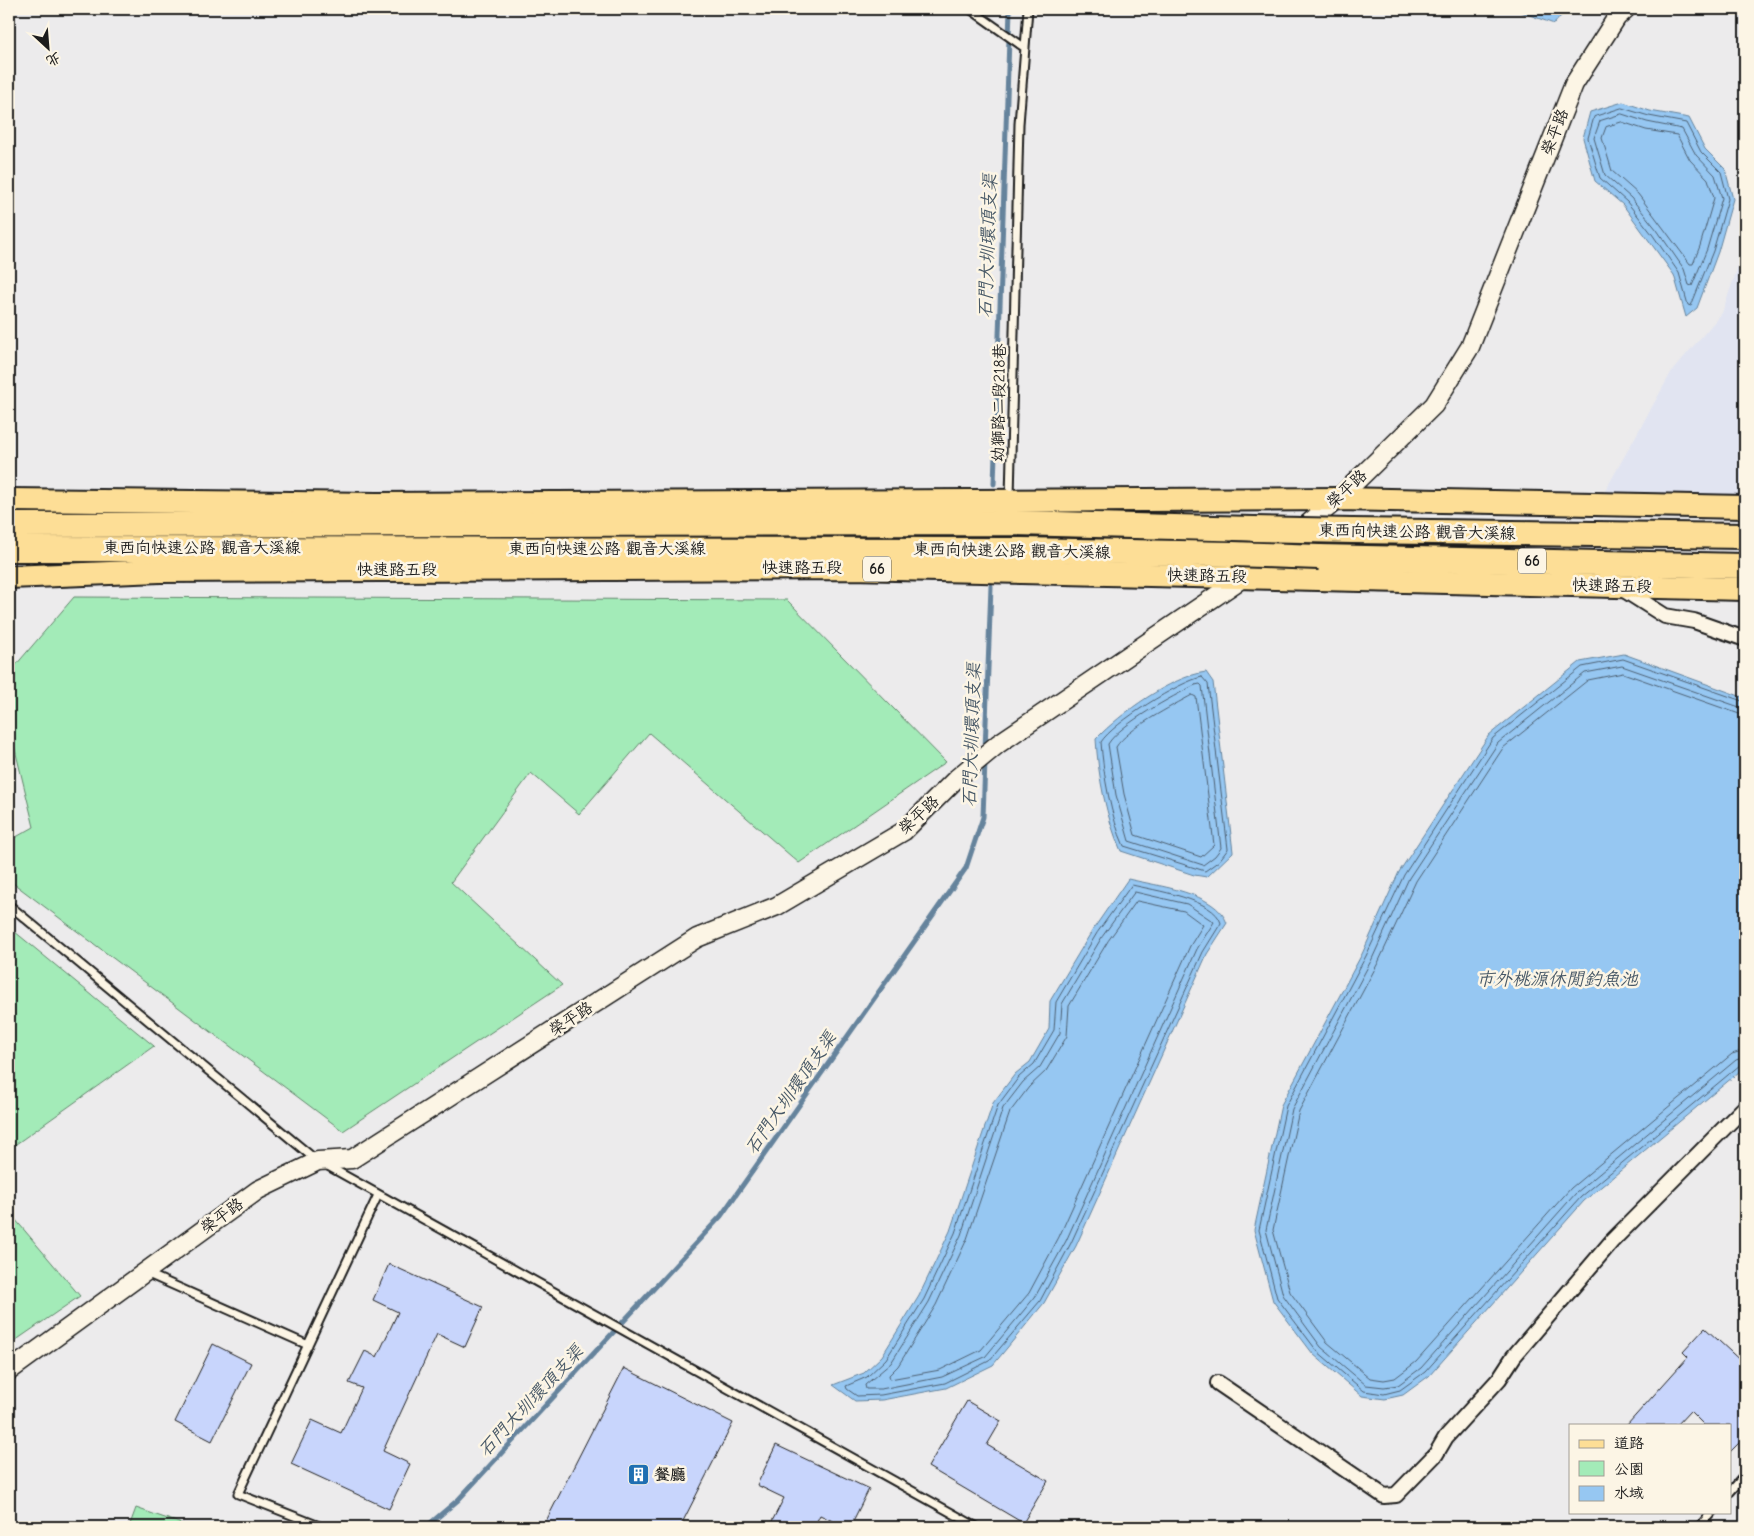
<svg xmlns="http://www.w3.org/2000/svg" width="1754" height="1536" viewBox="0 0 1754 1536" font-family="'Comic Neue','LXGW WenKai TC',sans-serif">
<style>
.built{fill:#e1e4f1}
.green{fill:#a3ebb8;stroke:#60846a}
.water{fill:#96c7f2;stroke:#65839c}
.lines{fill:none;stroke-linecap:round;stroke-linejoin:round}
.shore{stroke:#4d6072;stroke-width:1}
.stream{stroke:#65839c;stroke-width:5}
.building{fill:#c8d5fc;stroke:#1c1c1c}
.service-casing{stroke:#1c1c1c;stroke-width:11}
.minor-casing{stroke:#1c1c1c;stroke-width:18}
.tertiary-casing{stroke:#1c1c1c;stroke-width:21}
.primary-casing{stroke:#1c1c1c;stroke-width:26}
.trunk-casing{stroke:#1c1c1c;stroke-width:28}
.service{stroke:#fcf5e5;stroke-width:7}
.minor{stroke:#fcf5e5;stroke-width:14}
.tertiary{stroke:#fcf5e5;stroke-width:18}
.primary{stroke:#fdde96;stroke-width:22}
.trunk{stroke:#fdde96;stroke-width:24}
.trunk-bridge-casing{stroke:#1c1c1c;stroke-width:28;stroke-linecap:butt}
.trunk-bridge{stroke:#fdde96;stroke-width:24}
.labels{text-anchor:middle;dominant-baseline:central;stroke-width:5;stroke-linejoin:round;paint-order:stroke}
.shield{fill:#fcf5e5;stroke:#5f5d58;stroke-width:1}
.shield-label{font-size:15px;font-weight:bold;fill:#1c1c1c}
.street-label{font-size:16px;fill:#1c1c1c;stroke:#fcf5e5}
.poi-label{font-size:16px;font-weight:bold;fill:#1c1c1c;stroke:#fcf5e5;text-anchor:start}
.water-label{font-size:18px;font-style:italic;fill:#475867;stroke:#fcf5e5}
</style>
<rect width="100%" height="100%" fill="#ecebec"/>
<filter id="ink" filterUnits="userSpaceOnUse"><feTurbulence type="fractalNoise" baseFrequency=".02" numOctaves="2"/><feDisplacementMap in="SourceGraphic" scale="10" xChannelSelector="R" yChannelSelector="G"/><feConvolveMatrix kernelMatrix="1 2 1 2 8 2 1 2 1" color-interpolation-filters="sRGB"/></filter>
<g filter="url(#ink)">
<path class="built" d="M1745,246V500H1600L1672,371L1722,313Z"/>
<path class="green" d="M74,597L787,600L946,762L799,863L649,733L579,814L531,773L451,882L562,985L343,1131L9,880V841L34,827L9,725V673Z
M9,927L154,1046L9,1149Z
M9,1212L80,1296L9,1345Z
M136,1508L191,1527H129Z"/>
<path class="water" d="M1513,9H1567L1554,24Z
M1623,102L1650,111L1689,118L1705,149L1725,169L1733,199L1718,252L1697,308L1686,317L1674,275L1623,205L1595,181L1583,138L1590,112Z
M1624,654L1745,698V1067L1584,1201L1429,1376L1403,1395L1385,1399L1362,1396L1313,1354L1273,1301L1254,1230L1281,1105L1362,954L1399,872L1489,735L1580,662Z
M1206,672L1213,682L1233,852L1207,877L1194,875L1121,851C1106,817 1098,776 1096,739C1121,713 1170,677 1206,672Z
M1128,879C1157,886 1216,892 1227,923L1207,954L1076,1246L1044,1303L993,1365L946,1388L882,1400L855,1401L833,1385L864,1373L882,1356L919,1296L950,1231L993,1103L1015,1074L1030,1062L1049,1029L1050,1001L1092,931Z"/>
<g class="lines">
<path class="shore" d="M1622,108L1649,116L1686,123L1701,152L1721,172L1728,199L1713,251L1691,306L1688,305L1679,273L1652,234L1627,202L1600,178L1588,138L1594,117Z
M1622,114L1647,122L1682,129L1696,155L1715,175L1722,198L1707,249L1692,286L1689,285L1684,269L1657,230L1631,198L1605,175L1594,138L1600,121Z
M1622,122L1646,130L1677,135L1690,160L1708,179L1714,198L1700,246L1693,264H1690L1638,194L1612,171L1602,138L1606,127Z
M1202,677L1208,684L1228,849L1219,861L1205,871L1124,846C1111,818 1103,773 1101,742C1113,723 1180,681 1202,677Z
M1195,685L1200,684L1202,686L1221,848L1215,856L1203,865L1129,841L1116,795L1108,744C1121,723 1172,697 1195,685Z
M1192,695L1196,697L1214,845L1201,857L1135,835L1124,794L1116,747C1127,729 1172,706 1192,695Z
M1745,702L1623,659L1582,667L1493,738L1404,875L1366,956L1286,1106L1259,1230L1277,1298L1317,1351L1364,1391L1384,1394L1400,1390L1425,1372L1581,1197L1740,1065L1745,1063
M1745,709L1622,666L1585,673L1498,743L1409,878L1372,959L1292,1109L1266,1230L1283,1295L1321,1347L1366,1385L1384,1387L1398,1385L1421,1368L1576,1193L1736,1060L1745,1057
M1745,716L1623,673L1588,680L1503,748L1416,881L1378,963L1299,1111L1273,1230L1290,1292L1327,1342L1370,1378L1384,1380L1395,1378L1416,1362L1571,1188L1732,1054L1745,1050
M1132,885C1153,890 1215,899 1221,923L1203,952L1071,1243L1040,1301L989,1361L945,1383L881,1395L857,1396L847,1389L846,1386L867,1377L886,1359L924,1299L955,1233L998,1105L1019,1077L1034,1064L1054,1030L1056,1002L1097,933Z
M1135,892L1187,904L1214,922L1197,949L1066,1241L1035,1297L985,1357L942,1377L881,1389H866L865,1385L891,1363L929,1302L961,1235L1003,1108L1023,1082L1040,1067L1060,1033L1062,1004L1102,937Z
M1137,901L1184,911L1203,925L1190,946L1059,1237L1029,1293L981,1350L940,1370L890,1379L889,1375L898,1366L936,1305L967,1239L1010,1112L1029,1087L1046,1071L1067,1036L1069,1006L1108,941Z"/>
<path class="stream" d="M994,484L1010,9
M985,750L991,586
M426,1527L458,1500L721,1216L966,868L983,817L985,761"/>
</g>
<path class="building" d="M389,1264L483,1307L465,1347L437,1334L383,1451L410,1464L389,1509L291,1464L312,1420L341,1433L362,1388L349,1383L365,1351L377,1357L398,1312L373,1300Z
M1705,1328L1745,1365V1437L1730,1452V1425H1704L1690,1411L1677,1425H1627L1688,1357L1683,1352Z
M213,1344L251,1363L212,1441L175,1422Z
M624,1368L733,1423L680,1527H543Z
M967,1401L1001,1421L987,1445L1048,1481L1023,1523L928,1467Z
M776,1445L869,1489L850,1527H845L820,1515L814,1527H769L784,1498L757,1485Z"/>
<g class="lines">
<defs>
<path id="service" d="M970,9L1025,48
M1010,498L1019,124L1028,9
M9,905L316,1160
M326,1165L977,1527
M146,1273L308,1345
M1730,1492L1745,1475
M322,1527L238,1494L378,1195
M1699,1527L1712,1512"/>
<path id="minor" d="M1621,588L1665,616L1694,621L1745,639
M1218,1383L1384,1496L1396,1495L1436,1454L1446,1437L1499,1379L1514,1356L1612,1241L1745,1107"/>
<path id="tertiary" d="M9,1371L258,1190L318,1161L352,1159L697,938L777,906L904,831L957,778L998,744L1244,577L1338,499L1434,405L1470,347L1574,84L1617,17L1626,9"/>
<path id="primary" d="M9,500L377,504L1338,499L1745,507
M9,577L160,571L852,568L1745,589"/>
<path id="trunk" d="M9,525L1015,523L1254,529
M1352,531L1745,536
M9,549L1022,550L1232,554
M1319,557L1745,566"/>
</defs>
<use href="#service" class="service-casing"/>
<use href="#minor" class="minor-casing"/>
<use href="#tertiary" class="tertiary-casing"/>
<use href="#primary" class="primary-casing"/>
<use href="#trunk" class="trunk-casing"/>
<use href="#service" class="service"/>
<use href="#minor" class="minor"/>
<use href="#tertiary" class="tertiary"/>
<use href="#primary" class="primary"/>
<use href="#trunk" class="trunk"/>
<defs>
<path id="trunk-bridge" d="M1254,529L1352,531
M1232,554L1319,557"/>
</defs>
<use href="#trunk-bridge" class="trunk-bridge-casing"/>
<use href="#trunk-bridge" class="trunk-bridge"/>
</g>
</g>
<defs>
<symbol id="building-square" viewBox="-11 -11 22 22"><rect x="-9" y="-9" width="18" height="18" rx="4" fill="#1f6fb2" stroke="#fcf5e5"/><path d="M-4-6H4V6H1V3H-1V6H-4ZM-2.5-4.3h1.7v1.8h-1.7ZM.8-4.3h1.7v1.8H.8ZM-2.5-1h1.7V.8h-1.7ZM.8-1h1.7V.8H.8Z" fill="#fff"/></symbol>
</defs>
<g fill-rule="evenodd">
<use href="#building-square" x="626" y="1462" width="25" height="25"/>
</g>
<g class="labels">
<g class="shield">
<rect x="1518" y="548.5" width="28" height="25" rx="4"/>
<rect x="863" y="556.5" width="28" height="25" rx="4"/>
</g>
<g class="shield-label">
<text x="1532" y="561">66</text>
<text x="877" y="569">66</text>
</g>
<g class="street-label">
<text transform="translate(1555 132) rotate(-69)">榮平路</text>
<text transform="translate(999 403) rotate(-89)">幼獅路二段218巷</text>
<text transform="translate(1347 489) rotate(-43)">榮平路</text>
<text transform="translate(1417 532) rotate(1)">東西向快速公路 觀音大溪線</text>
<text x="202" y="548">東西向快速公路 觀音大溪線</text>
<text x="607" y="549">東西向快速公路 觀音大溪線</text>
<text transform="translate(1012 551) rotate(1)">東西向快速公路 觀音大溪線</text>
<text x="802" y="568">快速路五段</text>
<text x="397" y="570">快速路五段</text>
<text transform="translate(1207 576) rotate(1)">快速路五段</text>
<text transform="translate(1612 586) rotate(1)">快速路五段</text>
<text transform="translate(919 815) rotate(-43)">榮平路</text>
<text transform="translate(571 1019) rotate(-33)">榮平路</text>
<text transform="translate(222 1216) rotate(-36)">榮平路</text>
</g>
<g class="poi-label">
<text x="654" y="1475">餐廳</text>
</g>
<g class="water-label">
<text transform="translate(988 246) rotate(-88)">石門大圳環頂支渠</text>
<text transform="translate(972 735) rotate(-88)">石門大圳環頂支渠</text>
<text x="1557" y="979">市外桃源休閒釣魚池</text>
<text transform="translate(791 1093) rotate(-55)">石門大圳環頂支渠</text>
<text transform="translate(531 1401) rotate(-47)">石門大圳環頂支渠</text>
</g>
</g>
<rect width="1754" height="1536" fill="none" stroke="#fcf5e5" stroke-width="30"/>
<rect x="15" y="15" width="1724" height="1506" fill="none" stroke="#1c1c1c" stroke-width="2" filter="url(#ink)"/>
<rect x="1569" y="1424" width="162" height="90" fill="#fcf5e5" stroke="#a29e95"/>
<rect x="1579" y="1440" width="25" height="8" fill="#fdde96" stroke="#a29e95"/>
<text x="1614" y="1448" font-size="15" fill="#1c1c1c">道路</text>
<rect x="1579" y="1461" width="25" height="15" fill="#a3ebb8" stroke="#a29e95"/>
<text x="1614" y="1474" font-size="15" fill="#1c1c1c">公園</text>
<rect x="1579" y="1486" width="25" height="15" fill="#96c7f2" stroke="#a29e95"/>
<text x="1614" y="1498" font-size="15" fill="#1c1c1c">水域</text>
<g transform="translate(48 48) rotate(154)" stroke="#fcf5e5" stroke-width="4" paint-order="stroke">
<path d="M0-4L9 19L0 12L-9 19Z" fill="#1c1c1c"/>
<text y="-8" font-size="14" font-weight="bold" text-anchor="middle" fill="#1c1c1c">北</text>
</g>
</svg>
